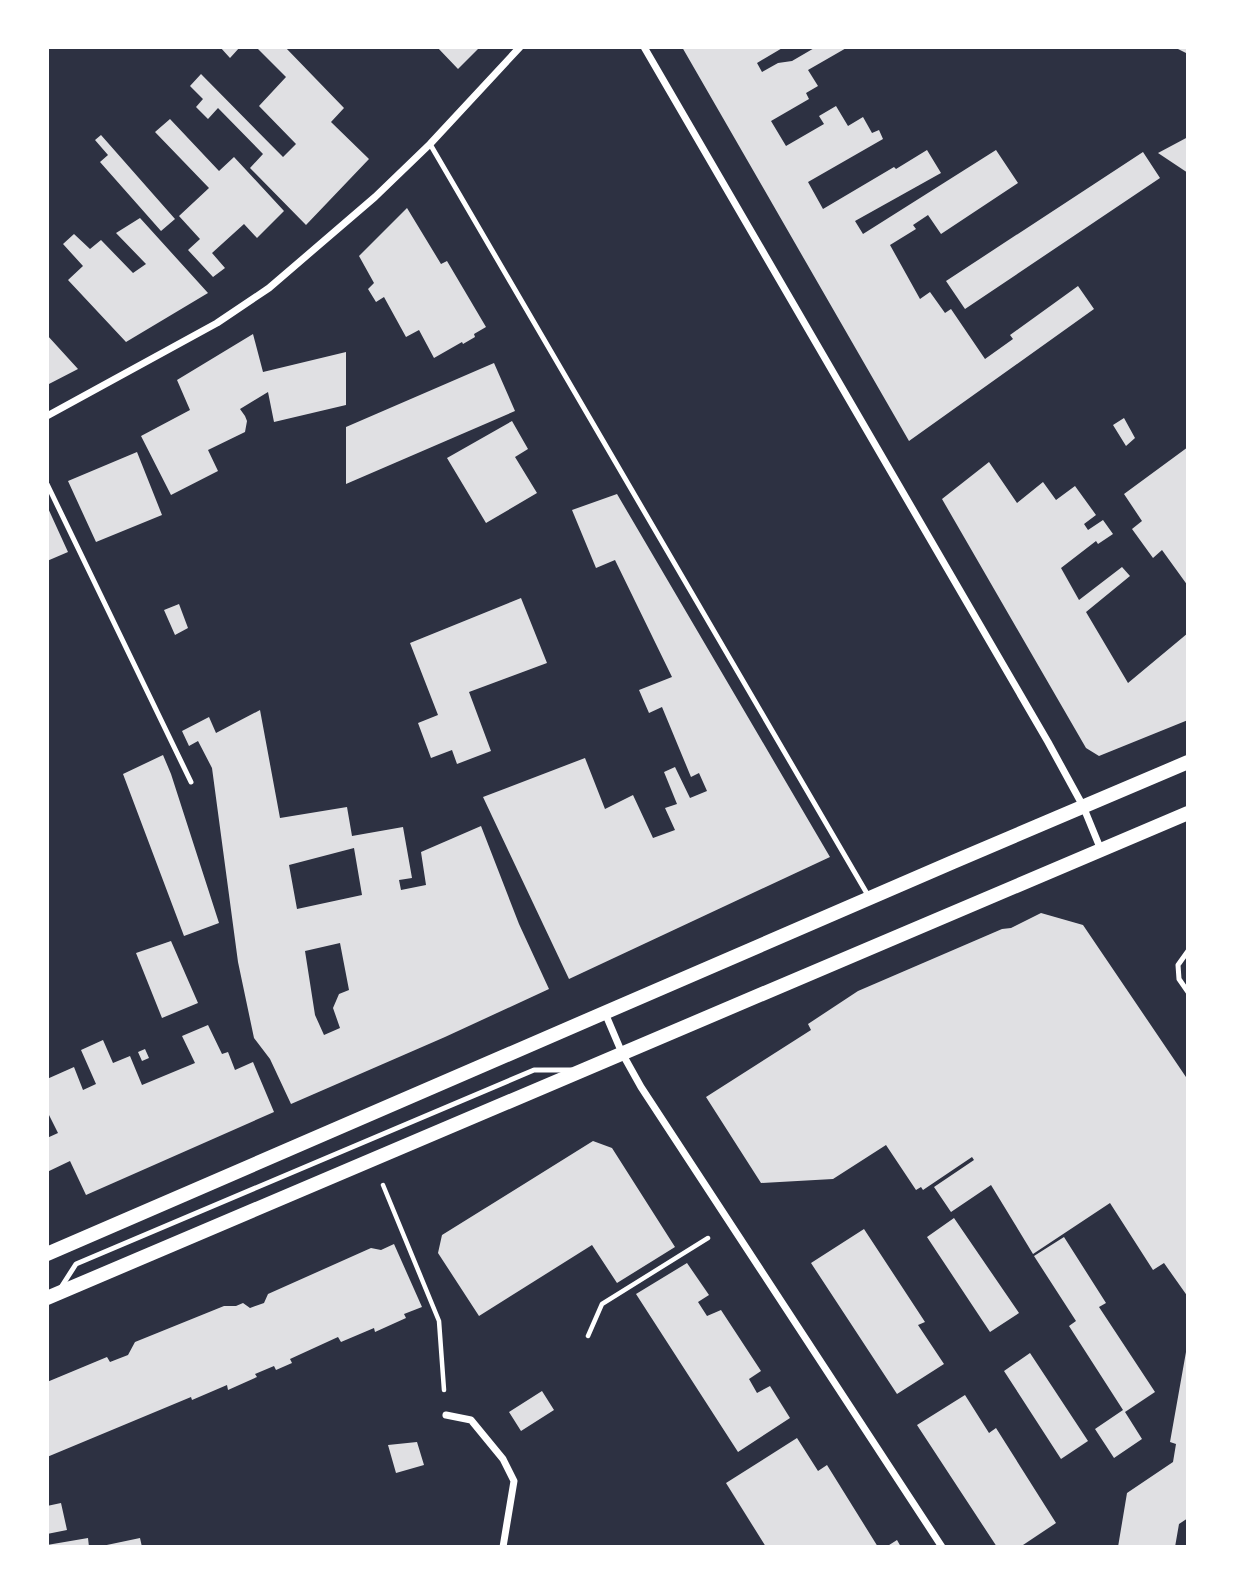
<svg xmlns="http://www.w3.org/2000/svg" width="1235" height="1594" viewBox="0 0 1235 1594" font-family="'Titillium Web',sans-serif">
<style>
.building{fill:#e0e0e3;fill-rule:evenodd}
.lines{fill:none;stroke-linecap:round;stroke-linejoin:round}
.path{stroke:#fff;stroke-width:4.5}
.service{stroke:#fff;stroke-width:5}
.minor{stroke:#fff;stroke-width:7}
.secondary{stroke:#fff;stroke-width:14}
</style>
<rect width="100%" height="100%" fill="#2d3142"/>
<path class="building" d="M220,47H240L230,58Z
M256,47H285L344,108L331,122L369,159L306,225L250,168L263,154L218,108L208,119L196,107L203,99L190,86L201,74L283,157L296,144L259,106L286,77Z
M437,47H480L458,69Z
M682,47H784L757,63L762,72L778,63L792,61L816,47H848L808,70L818,86L806,93L809,99L771,121L786,146L824,124L819,116L836,106L848,126L863,117L872,133L879,130L883,139L808,182L823,209L894,167L896,169L927,150L941,173L855,221L863,234L996,150L1018,183L941,234L928,215L913,225L916,229L890,245L920,299L930,292L945,313L951,309L985,359L1013,339L1010,335L1078,286L1094,309L909,441Z
M1174,47H1188V54Z
M170,119L219,171L234,157L284,211L257,238L244,224L212,253L225,268L213,277L188,250L200,239L179,216L209,188L155,132Z
M101,135L175,219L161,231L100,162L108,155L95,140Z
M1188,137V173L1158,153Z
M1143,152L1160,178L965,309L946,281Z
M407,208L441,264L447,261L486,327L474,334L475,337L463,344L462,342L434,358L419,330L406,337L384,297L376,302L368,289L374,283L359,256Z
M140,218L208,293L126,342L68,280L83,266L63,244L74,234L90,249L101,240L133,273L146,264L116,233Z
M253,334L263,372L346,352V405L274,422L268,392L240,409L245,416L247,421L245,432L208,450L218,471L171,495L141,436L190,410L177,380Z
M47,335L78,369L47,385Z
M494,363L515,411L346,484V427Z
M1124,418L1135,438L1126,446L1113,425Z
M512,421L528,449L515,457L537,493L486,523L447,458Z
M1188,447V586L1162,550L1153,558L1132,529L1142,521L1124,494Z
M137,452L162,515L96,542L68,481Z
M989,462L1017,503L1043,482L1056,500L1075,486L1096,515L1084,524L1088,530L1103,520L1113,534L1098,544L1096,541L1061,568L1079,600L1122,567L1130,576L1086,612L1128,683L1188,633V720L1099,756L1086,748L942,499Z
M617,494L830,857L569,979L483,797L585,758L605,809L633,795L653,838L675,830L665,808L677,804L664,772L675,767L690,798L707,791L699,773L691,777L662,707L649,713L639,690L672,677L615,560L596,568L572,510Z
M47,506L68,552L47,561Z
M521,598L547,663L469,692L491,751L457,764L452,750L431,758L418,723L438,715L410,643Z
M179,604L188,628L175,635L164,610Z
M260,710L280,818L347,807L352,836L403,827L412,878L399,880L401,890L426,885L421,852L481,826L519,924L549,989L445,1037L291,1104L270,1059L254,1038L238,962L212,768L198,741L189,746L182,731L209,717L216,733ZM354,848L362,895L297,909L289,865ZM340,943L349,990L339,994L333,1008L340,1028L324,1035L315,1015L305,951Z
M163,755L171,774L219,923L184,936L123,774Z
M1041,913L1083,925L1188,1080V1297L1164,1263L1153,1270L1110,1203L1033,1254L991,1185L951,1212L934,1187L974,1160L972,1157L923,1190L921,1187L916,1190L886,1145L833,1179L761,1183L706,1097L811,1030L808,1024L858,991L1002,929L1011,928Z
M171,941L198,1003L162,1018L136,953Z
M208,1025L222,1054L228,1052L235,1070L253,1062L274,1112L86,1195L70,1161L47,1172V1138L58,1133L47,1111V1079L74,1067L83,1090L96,1084L81,1050L103,1040L113,1063L130,1056L142,1085L195,1063L182,1036Z
M145,1049L149,1058L142,1061L138,1052Z
M593,1141L612,1148L675,1247L617,1283L592,1245L479,1316L438,1253L442,1235Z
M954,1218L1019,1313L990,1332L927,1237Z
M864,1229L925,1322L918,1325L944,1364L897,1394L811,1263Z
M1064,1237L1106,1303L1099,1307L1155,1392L1125,1412L1142,1439L1114,1458L1095,1429L1123,1410L1069,1326L1076,1321L1034,1256Z
M394,1244L422,1307L404,1314L406,1318L375,1332L374,1328L341,1342L338,1337L290,1359L292,1363L276,1370L274,1366L255,1374L257,1377L228,1390L227,1385L192,1400L191,1397L47,1457V1382L107,1357L110,1362L128,1355L135,1342L224,1306H236L243,1303L250,1308L264,1303L268,1294L371,1248L381,1250Z
M687,1263L709,1295L698,1302L707,1316L721,1310L761,1371L749,1379L757,1393L770,1386L790,1418L738,1452L636,1294Z
M1186,1352L1188,1353V1518L1179,1524L1175,1547H1118L1127,1493L1173,1462L1176,1444L1170,1442Z
M1030,1353L1088,1441L1061,1459L1004,1371Z
M542,1391L554,1410L521,1431L509,1412Z
M965,1395L989,1433L996,1428L1056,1523L1020,1547H997L917,1425Z
M797,1438L818,1471L827,1465L878,1547H766L726,1483Z
M417,1442L424,1465L396,1473L388,1445Z
M61,1503L67,1530L47,1534V1506Z
M88,1538L89,1547H47V1545Z
M140,1538L142,1547H102V1546Z
M897,1540L901,1547H886Z"/>
<g class="lines">
<path class="path" d="M383,1185L439,1321L444,1390
M588,1336L602,1304L708,1238"/>
<path class="service" d="M430,144L869,897
M47,484L191,782
M1188,951L1178,965L1179,979L1188,992
M60,1289L76,1264L534,1070H571"/>
<path class="minor" d="M644,47L1048,742L1083,806L1101,850
M47,416L217,323L269,288L375,197L430,144L520,47
M605,1013L622,1053L641,1087L942,1547
M446,1415L471,1420L503,1459L514,1481L503,1547"/>
<path class="secondary" d="M47,1254L953,862L1188,762
M47,1298L1188,813"/>
</g>
<rect width="1235" height="1594" fill="none" stroke="#ffffff" stroke-width="98"/>
</svg>
